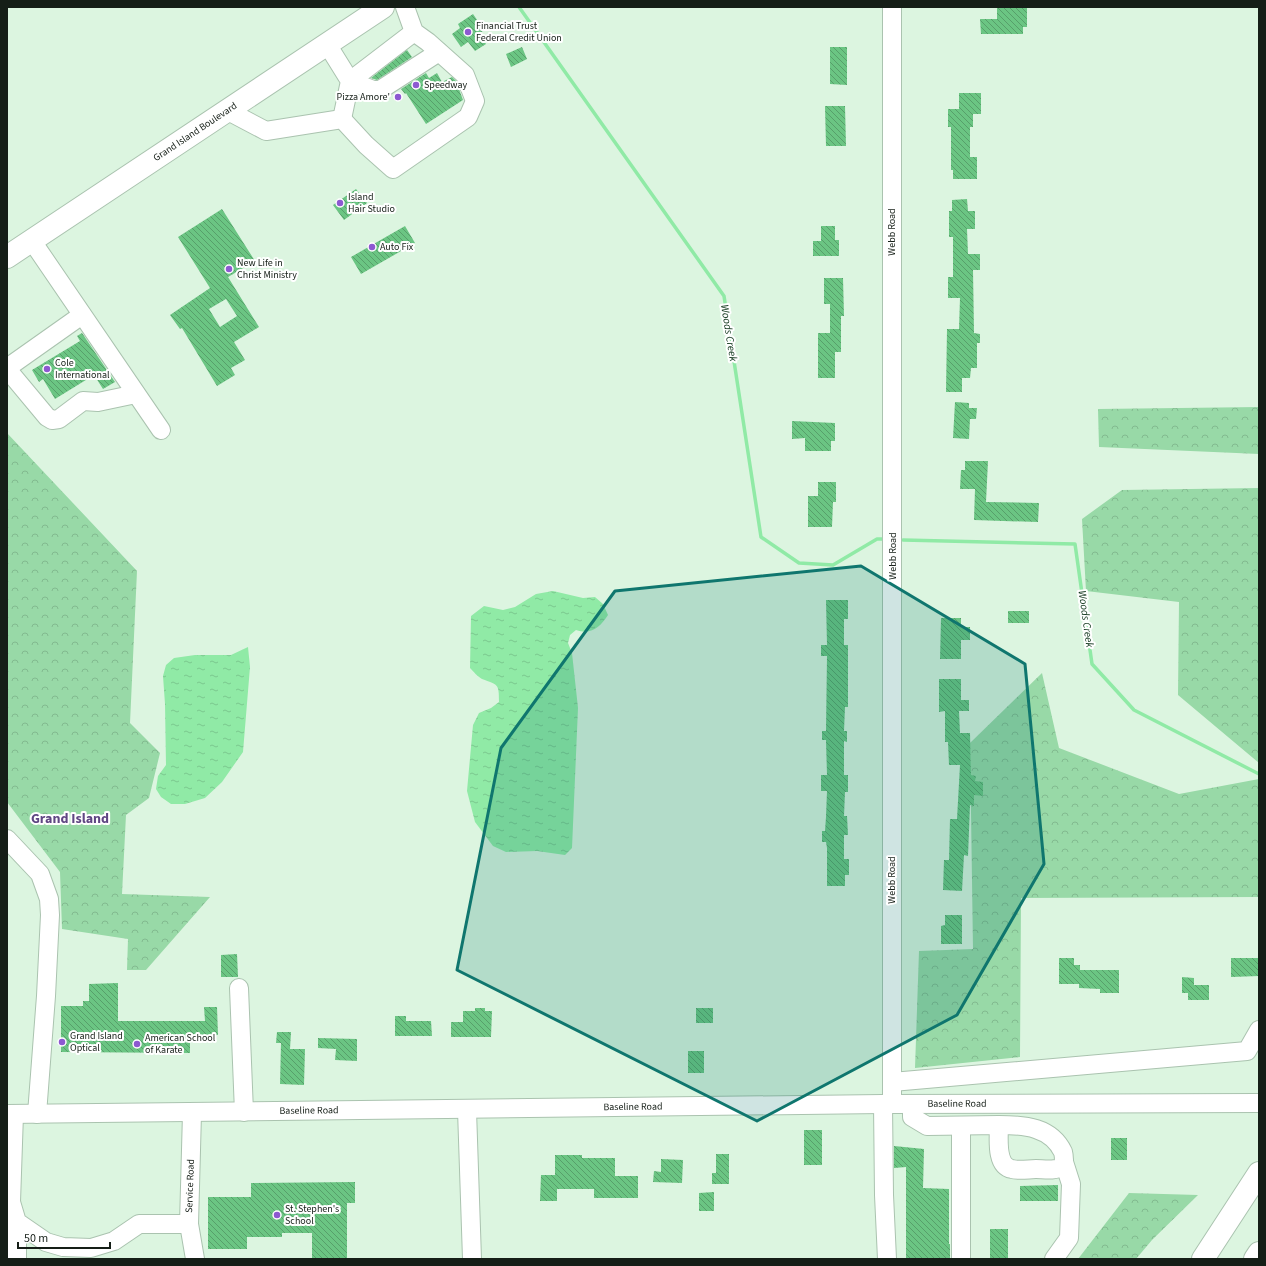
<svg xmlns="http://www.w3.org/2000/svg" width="1266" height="1266" viewBox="0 0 1266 1266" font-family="'Source Sans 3',sans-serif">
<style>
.forest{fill:url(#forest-crowns)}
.water{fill:url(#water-ripples)}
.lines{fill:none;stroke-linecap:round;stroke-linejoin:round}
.stream{stroke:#90eaa6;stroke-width:3.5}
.building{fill:url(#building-back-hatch);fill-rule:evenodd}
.minor-casing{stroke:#aac3af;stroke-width:20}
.major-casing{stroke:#aac3af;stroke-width:24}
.highway-casing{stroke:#aac3af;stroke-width:24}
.minor{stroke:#fff;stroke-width:18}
.major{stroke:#fff;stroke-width:22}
.highway{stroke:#fff;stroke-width:22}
.marked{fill:#0f766e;fill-opacity:0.2;stroke:#0f766e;stroke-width:3;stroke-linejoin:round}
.poi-dot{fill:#8d59d1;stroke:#fff;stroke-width:1.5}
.labels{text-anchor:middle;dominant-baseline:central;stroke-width:4;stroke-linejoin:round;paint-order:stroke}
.poi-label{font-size:10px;fill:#151e17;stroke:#fff;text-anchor:start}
.street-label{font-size:10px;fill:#151e17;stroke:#fff}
.water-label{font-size:11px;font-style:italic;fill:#12371d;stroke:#fff}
.district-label{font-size:14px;font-weight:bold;fill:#5f4683;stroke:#fff}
</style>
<defs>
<pattern id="forest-crowns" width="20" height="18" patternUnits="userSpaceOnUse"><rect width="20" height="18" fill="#98d9a7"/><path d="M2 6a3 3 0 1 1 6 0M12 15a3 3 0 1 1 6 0" fill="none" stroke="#82ba8f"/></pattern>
<pattern id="water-ripples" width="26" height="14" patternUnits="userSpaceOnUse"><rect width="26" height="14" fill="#90eaa6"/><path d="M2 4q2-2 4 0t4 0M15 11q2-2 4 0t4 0" fill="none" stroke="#7bc88e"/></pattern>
<pattern id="building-back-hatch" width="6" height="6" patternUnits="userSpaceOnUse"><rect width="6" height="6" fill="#6bc583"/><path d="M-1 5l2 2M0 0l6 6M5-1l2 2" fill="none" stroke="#579f6a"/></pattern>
</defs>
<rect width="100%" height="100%" fill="#dcf5e0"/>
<path class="forest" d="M1259,407V454L1099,447L1098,409Z
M7,433L137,571L130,723L160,753L149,798L126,815L122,894L210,897L146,970H127L128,939L62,929L60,872L7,802Z
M1259,488V763L1178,695L1179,602L1086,591L1082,519L1122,490Z
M1042,673L1059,748L1179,794L1259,779V897L1021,898L1020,1057L915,1068L919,951L973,949L970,743Z
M1129,1193L1198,1195L1152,1240L1136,1259H1078Z"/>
<path class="water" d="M553,591L583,598L595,597L603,604L608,615C600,627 592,635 576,630L570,635L568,643L572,653L578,708L572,848L565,855L537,851L506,852L493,846L475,822L467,791L473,725L479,713L491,708L499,702C499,683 498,685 482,679C478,677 473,671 470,668L471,616L484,606L503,610L515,607L536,594Z
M248,647L250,667L243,752L222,782L205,798L185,804H171L161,797L156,789L158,776L166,765L165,704L163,676L166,665L174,658L195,655H231Z"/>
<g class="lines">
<path class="stream" d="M519,7L724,296L761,537L799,563L833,565L877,539H883
M903,540L1075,544L1092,664L1134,710L1259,774"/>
</g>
<path class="building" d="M997,7H1027V27H1023V34H981L980,19H997Z
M473,14L484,30L479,34L486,44L475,51L468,42L461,47L452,34L460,28L458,24Z
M522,47L527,59L511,67L506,54Z
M830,47H847V85L830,84Z
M407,50L412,57L377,80L371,78Z
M426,73L429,78L437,73L442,82L452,77L456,81L463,100L426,124L406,93L405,94L401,89Z
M959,93H981V114H973V127H970V157H977V179H953V170H951V127H948V109H959Z
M825,106H845L846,146H826Z
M356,189L367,203L344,220L333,205Z
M967,199L968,211H975V229H967L968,254H980V270H973L974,333L980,334V343H977V368H971L970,378H962V392H946L947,329H959L960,298H948V277H953V237H949V211H952V200Z
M222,209L255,261L228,277L259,327L234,342L245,360L231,368L235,375L217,386L182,328L180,329L170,315L210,288L178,237ZM226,299L237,316L220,327L209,309Z
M405,226L415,243L361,274L351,257Z
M821,226H835V240H839V256H813V241H821Z
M824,278H843L844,316H841V352H835V378H818V333H830V304H824Z
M82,333L115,382L103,389L94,375L55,399L43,379L39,382L32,370L80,341L77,336Z
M955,402L969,403V408H977L976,419H970L969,439L953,438Z
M792,421L835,423V441H831V451H805V438L792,439Z
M965,461H988L986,502L1039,503L1038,522L974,520L975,489H960L961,470H965Z
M818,482H836V502H833L832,527H808V496H818Z
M826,600H848V619H844V645H848V707H845L844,731H847V742L844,741V775H848V792H845L844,816H847L848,835H844V859H849V875H845V886H827V848L826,842H822V831H825L826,817L827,791H821V775H827L826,740H822V731H826L827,656H821V645H827Z
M1008,611H1029V623H1008Z
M941,618H961V627H970V640H961V659H940Z
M939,679H961V700H969V711H959L960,733H970L971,775L976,776L975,781L983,782V796L974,795V806L970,805L968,856L964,855L962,891L943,890L944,860H949L950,819H957L960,765H949L948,742H945V711L939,712Z
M945,915H962V944H941V926L945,925Z
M237,954L238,977H221V955Z
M1059,958H1074V965H1080V970H1119V993H1100V989L1079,988V984H1059Z
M1231,958H1259V976L1231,977Z
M1182,977L1194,978V985H1209V1000H1188V993H1182Z
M118,983V1021H205L204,1007H217L218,1035L190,1036V1053L61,1052V1006H83V1001H89V984Z
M475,1008H485V1011H492L491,1037H451V1022H463V1011H475Z
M696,1008H713V1023H696Z
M395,1016H406V1021H431L432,1036H395Z
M277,1032H291L290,1049H305L304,1085L280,1084L281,1043H276Z
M318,1038L357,1039V1061L335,1060L336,1049L318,1048Z
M688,1051H704V1073H688Z
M804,1130H822V1165H804Z
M1111,1138H1127V1160H1111Z
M894,1146L924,1149L923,1188L949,1189V1244H950V1259H906V1167L894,1168Z
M716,1154H729V1184H712V1173H716Z
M555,1155H582V1158H615V1176H638V1198H594V1189H557V1201H540L541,1175H555Z
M661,1159L683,1160L682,1183L653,1182L654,1171L661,1172Z
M355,1182V1203H347V1259H312V1233H282V1237H247V1249H208V1197H251V1183Z
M1058,1185V1201H1020V1186Z
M714,1192V1211H699V1193Z
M990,1229H1008V1259H990Z"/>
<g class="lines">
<defs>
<g id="minor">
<path d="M327,44L350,81L342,119"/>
<path d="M350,81L373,90H380L439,52"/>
<path d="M350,81L414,32"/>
<path d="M228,111L266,131L342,119L366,145L393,169L468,117L475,101L465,75L428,42L414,32L405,7"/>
<path d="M32,241L161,430"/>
<path d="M7,368L82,315"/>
<path d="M7,369L47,417L52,420L59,419L83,401L98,402L136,394"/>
<path d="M7,839L40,874L49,899L50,915L46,996L37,1114"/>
<path d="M239,988L244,1112"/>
<path d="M892,1082L1247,1051L1259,1030"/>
<path d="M883,1104L884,1195L887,1259"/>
<path d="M892,1104V7"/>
<path d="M912,1104V1117L927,1126L999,1125C1025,1125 1051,1127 1063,1152C1064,1156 1065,1164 1061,1167C1055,1171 1043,1169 1036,1169C1029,1169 1019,1171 1012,1169C995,1166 999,1137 999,1125"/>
<path d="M467,1110L472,1259"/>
<path d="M192,1113L189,1224L195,1259"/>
<path id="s1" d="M7,1114L883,1104L1259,1103"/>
<path d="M14,1114L11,1202L17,1222L46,1242L63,1247L91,1248L114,1241L139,1224H189"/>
<path d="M17,1259V1222"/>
<path d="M961,1259V1126"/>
<path d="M1054,1259L1069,1238L1071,1184L1064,1162"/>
</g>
<g id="major">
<path id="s2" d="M7,257L383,7"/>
</g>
<path id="highway" d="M1203,1259L1259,1173
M1255,1259L1259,1253"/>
</defs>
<use href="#minor" class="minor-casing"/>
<use href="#major" class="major-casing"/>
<use href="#highway" class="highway-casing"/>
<use href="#minor" class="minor"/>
<use href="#major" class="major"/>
<use href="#highway" class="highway"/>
</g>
<path class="marked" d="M861,566L1025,664L1044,864L957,1015L757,1121L457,970L501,748L615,591Z"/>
<g class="poi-dot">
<circle cx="468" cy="32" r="4"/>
<circle cx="416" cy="85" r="4"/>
<circle cx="398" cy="97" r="4"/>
<circle cx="340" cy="203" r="4"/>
<circle cx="372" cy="247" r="4"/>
<circle cx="229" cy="269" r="4"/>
<circle cx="47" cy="369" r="4"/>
<circle cx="62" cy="1042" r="4"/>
<circle cx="137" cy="1044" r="4"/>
<circle cx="277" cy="1215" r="4"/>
</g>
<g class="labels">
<g class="poi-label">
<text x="476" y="26">Financial Trust<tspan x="476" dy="12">Federal Credit Union</tspan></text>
<text x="424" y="85">Speedway</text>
<text x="390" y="97" text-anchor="end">Pizza Amore'</text>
<text x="348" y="197">Island<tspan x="348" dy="12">Hair Studio</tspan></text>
<text x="380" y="247">Auto Fix</text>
<text x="237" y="263">New Life in<tspan x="237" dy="12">Christ Ministry</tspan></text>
<text x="55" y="363">Cole<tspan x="55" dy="12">International</tspan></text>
<text x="70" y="1036">Grand Island<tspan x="70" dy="12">Optical</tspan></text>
<text x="145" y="1038">American School<tspan x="145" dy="12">of Karate</tspan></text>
<text x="285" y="1209">St. Stephen's<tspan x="285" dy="12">School</tspan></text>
</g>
<g class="street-label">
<text stroke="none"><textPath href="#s2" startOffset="226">Grand Island Boulevard</textPath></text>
<text transform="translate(892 232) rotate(-90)">Webb Road</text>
<text transform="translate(893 556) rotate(-90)">Webb Road</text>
<text transform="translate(892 880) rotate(-90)">Webb Road</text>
<text stroke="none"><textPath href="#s1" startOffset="950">Baseline Road</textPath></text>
<text stroke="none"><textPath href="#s1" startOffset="626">Baseline Road</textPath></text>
<text stroke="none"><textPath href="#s1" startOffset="302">Baseline Road</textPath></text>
<text transform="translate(190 1186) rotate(-88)">Service Road</text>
</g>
<g class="water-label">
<text transform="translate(729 333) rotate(81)">Woods Creek</text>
<text transform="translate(1086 619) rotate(82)">Woods Creek</text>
</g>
<g class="district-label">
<text x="70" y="819">Grand Island</text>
</g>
</g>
<rect width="1266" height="1266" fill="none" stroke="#151e17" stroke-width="16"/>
<path d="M18 1242v6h92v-6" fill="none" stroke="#151e17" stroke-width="2"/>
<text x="24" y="1242" font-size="12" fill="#151e17" stroke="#ffffff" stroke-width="3" paint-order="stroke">50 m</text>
</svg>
